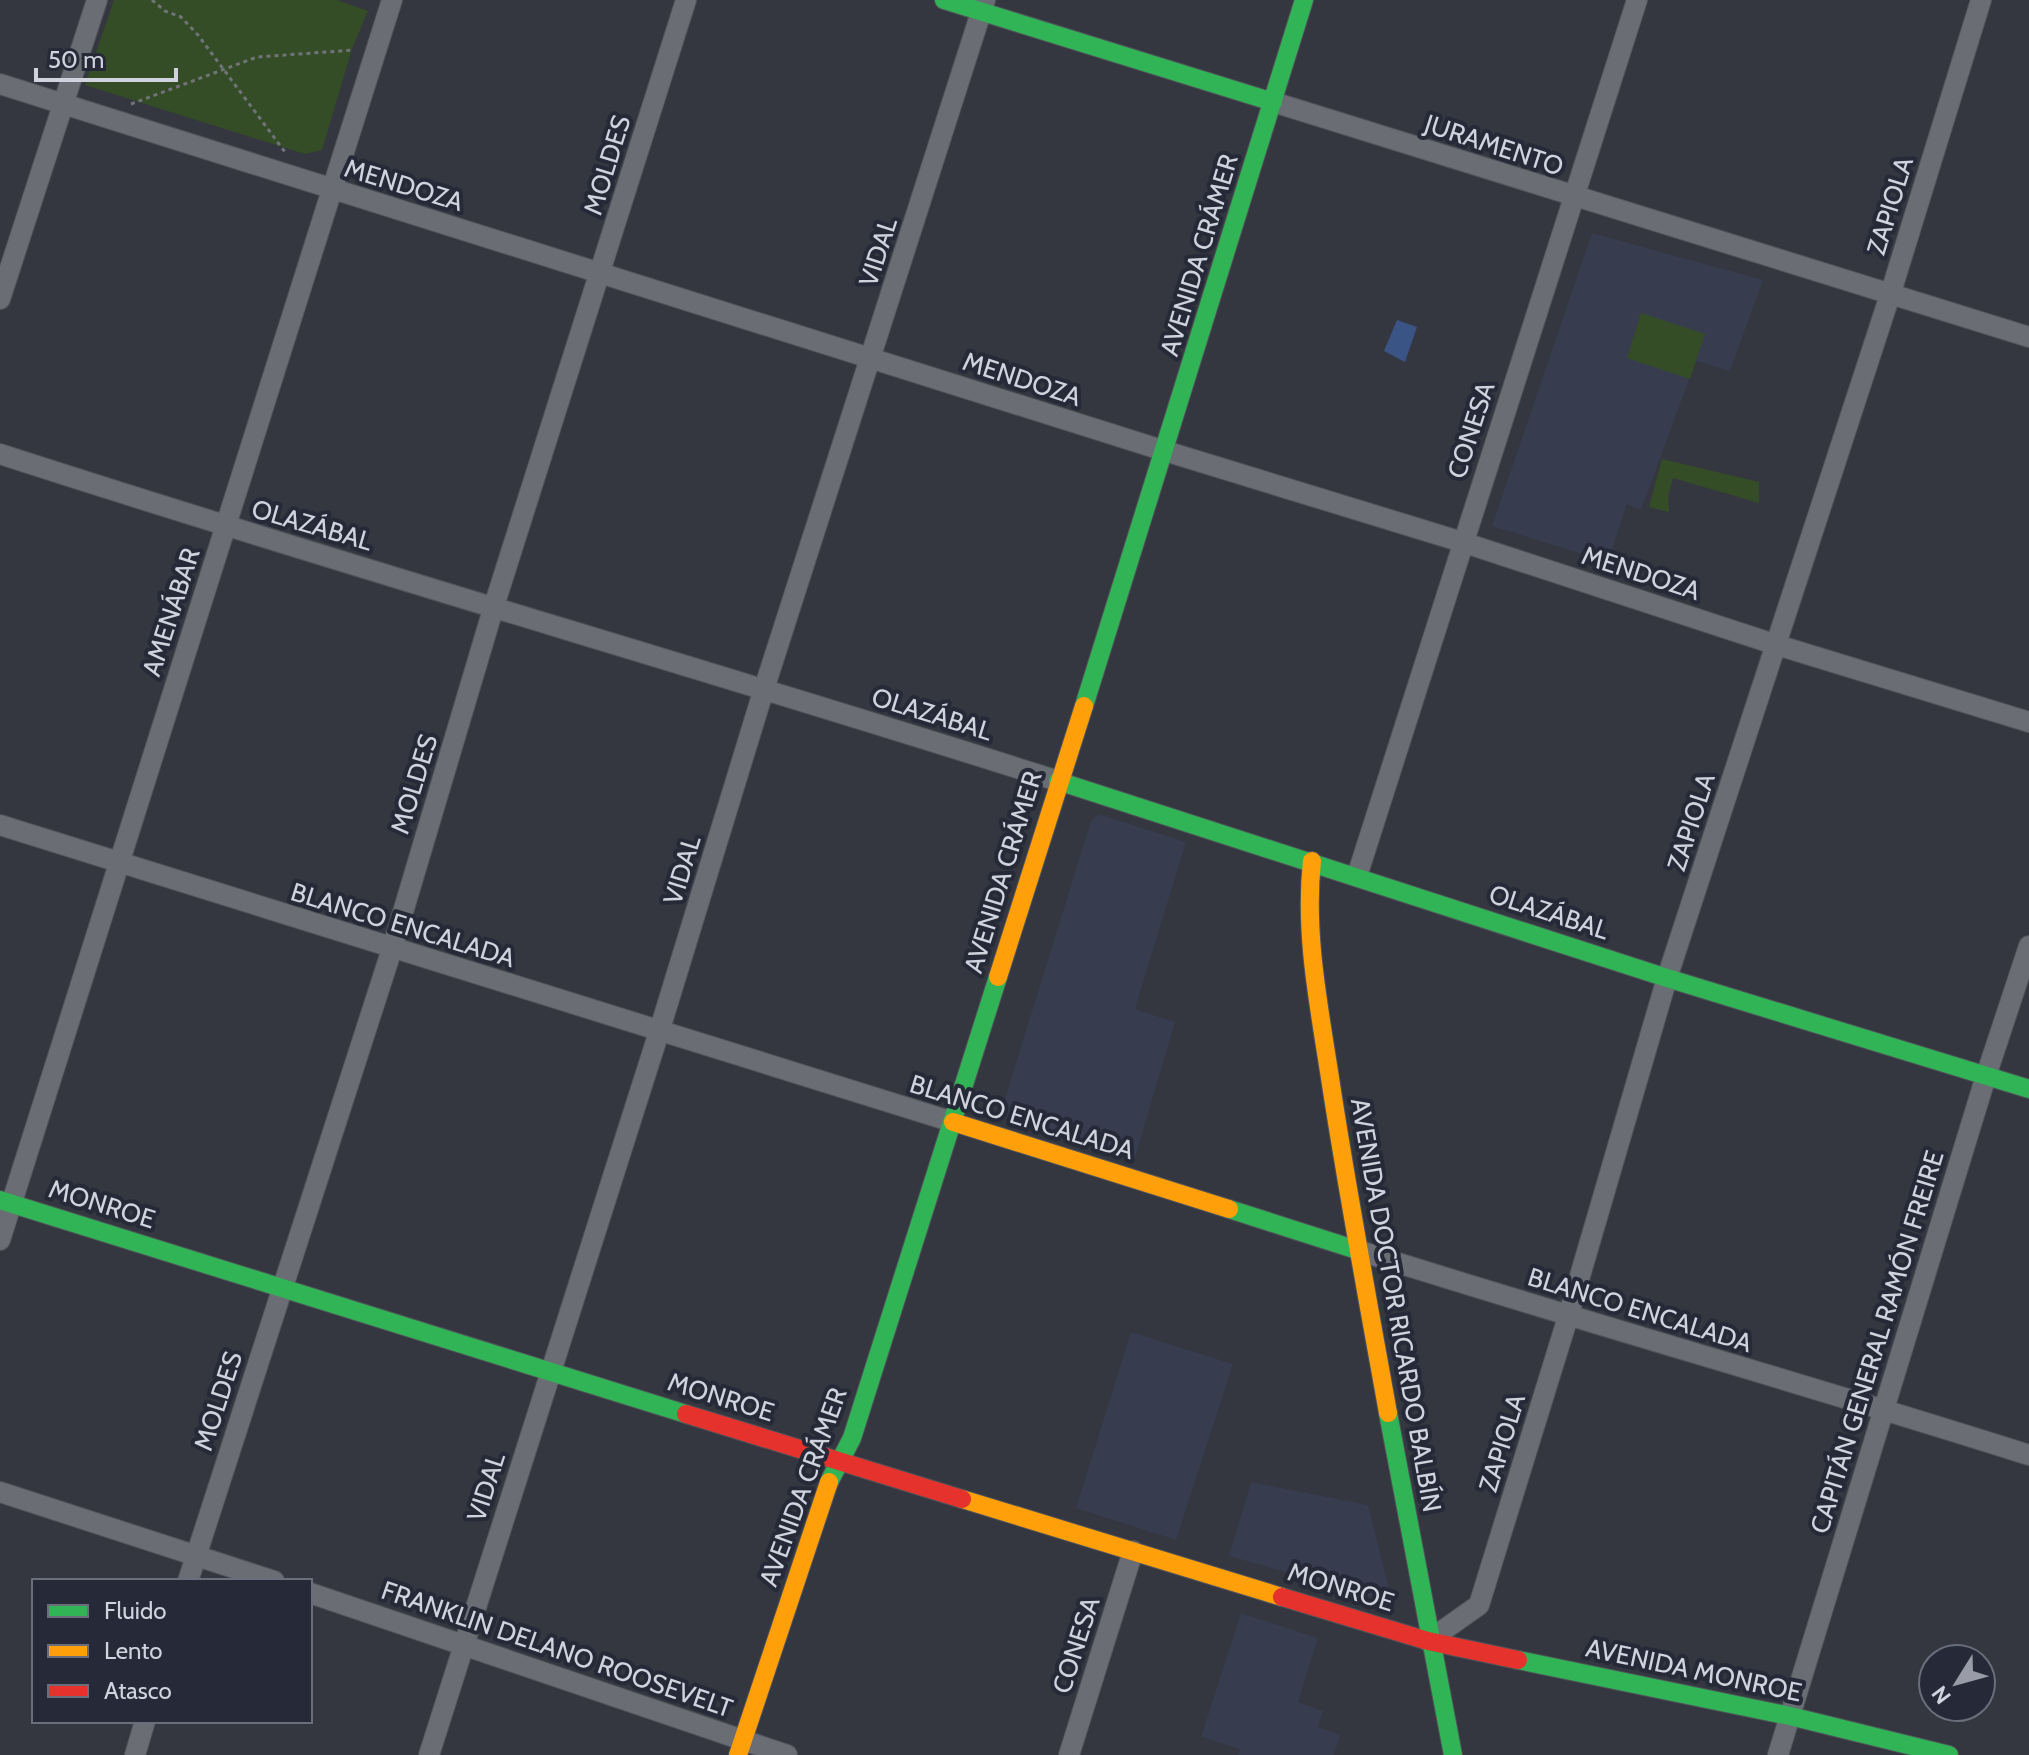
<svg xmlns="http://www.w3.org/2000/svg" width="2029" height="1755" viewBox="0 0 2029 1755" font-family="Cabin,sans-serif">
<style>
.built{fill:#373c4f}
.green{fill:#344d26}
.water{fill:#3b5486}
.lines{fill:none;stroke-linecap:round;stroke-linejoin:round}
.street-casing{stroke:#50535a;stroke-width:22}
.fast-casing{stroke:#50535a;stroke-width:20}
.slow-casing{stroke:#50535a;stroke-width:20}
.jam-casing{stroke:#50535a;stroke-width:20}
.path{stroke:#717379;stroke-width:3;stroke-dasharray:4 4;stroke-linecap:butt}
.street{stroke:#6a6d73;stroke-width:20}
.fast{stroke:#30b455;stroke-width:18}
.slow{stroke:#ff9f0a;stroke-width:18}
.jam{stroke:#e5322d;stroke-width:18}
.labels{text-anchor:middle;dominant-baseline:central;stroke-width:8;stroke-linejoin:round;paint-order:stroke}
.street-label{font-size:26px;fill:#d0d3dd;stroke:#262a38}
</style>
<rect width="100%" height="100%" fill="#34373f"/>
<path class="built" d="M1592,233L1763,280L1730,371L1696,361L1641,510L1627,504L1608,562L1492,526Z
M1099,814L1186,842L1135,1009L1175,1022L1135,1158L1007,1117L1002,1108L1091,821Z
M1131,1332L1233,1364L1176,1540L1076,1508Z
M1251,1482L1368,1505L1389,1589L1379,1599L1229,1556Z
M1241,1613L1318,1638L1298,1702L1323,1711L1318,1727L1340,1735L1334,1755H1238L1240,1749L1201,1737Z"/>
<path class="green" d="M114,0H337L368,11L352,49L322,150L305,154L85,85Z
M1641,313L1705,334L1690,379L1627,358Z
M1662,459L1759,482V503L1673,478L1668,496L1669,512L1649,507Z"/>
<path class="water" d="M1397,320L1417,327L1405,362L1384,351Z"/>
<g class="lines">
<defs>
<path id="street" d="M0,84L1165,451L1462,542L1777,645L2029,722
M1273,102L2029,337
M0,299L97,0
M0,454C351,568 707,669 1058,781
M0,825L953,1122
M1357,876L1637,0
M0,1240L392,0
M1357,1250C1580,1321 1806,1384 2029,1455
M0,1492L274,1581
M188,1581L392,949L494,606L686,0
M310,1593L787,1755
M1428,1641L1479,1605L1568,1317L1667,978L1891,292L1981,0
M135,1755L145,1721
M429,1755L659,1032L764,689L985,0
M1069,1755L1133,1551
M1778,1755L1986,1076L2029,946"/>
<path id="fast" d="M944,0L1273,102
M1084,706L1304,0
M1058,781L1667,978L2029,1089
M0,1200L686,1414
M1229,1209L1357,1250
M1388,1413L1453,1755
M829,1482L852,1438L998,977
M1518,1660L1790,1716L1949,1755"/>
<path id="slow" d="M1312,861C1304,933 1319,1006 1330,1078C1347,1190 1368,1301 1388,1413
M998,977L1084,706
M953,1122L1229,1209
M962,1499L1282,1597
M738,1755L829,1482"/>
<path id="jam" d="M686,1414L962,1499
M1282,1597L1428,1641L1518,1660"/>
</defs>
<use href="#street" class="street-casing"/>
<use href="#fast" class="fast-casing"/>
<use href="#slow" class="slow-casing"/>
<use href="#jam" class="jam-casing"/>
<path class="path" d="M152,0L165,11L181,17L198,35L285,152
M131,104L257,57L354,50"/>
<use href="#street" class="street"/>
<use href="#fast" class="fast"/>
<use href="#slow" class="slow"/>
<use href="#jam" class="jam"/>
</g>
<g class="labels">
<g class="street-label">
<text transform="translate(1494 145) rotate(18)">JURAMENTO</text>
<text transform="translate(607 165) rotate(-73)">MOLDES</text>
<text transform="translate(404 185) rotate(17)">MENDOZA</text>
<text transform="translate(1890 206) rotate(-73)">ZAPIOLA</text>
<text transform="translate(878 252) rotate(-72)">VIDAL</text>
<text transform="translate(1199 255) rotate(-73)">AVENIDA CRÁMER</text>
<text transform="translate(1022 379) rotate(18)">MENDOZA</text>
<text transform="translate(1471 430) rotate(-72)">CONESA</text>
<text transform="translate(312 525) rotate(16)">OLAZÁBAL</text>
<text transform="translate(1641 573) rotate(18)">MENDOZA</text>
<text transform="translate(171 612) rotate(-72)">AMENÁBAR</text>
<text transform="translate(932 714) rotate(17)">OLAZÁBAL</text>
<text transform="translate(414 784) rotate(-73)">MOLDES</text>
<text transform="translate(1691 822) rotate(-72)">ZAPIOLA</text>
<text transform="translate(682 870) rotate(-73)">VIDAL</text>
<text transform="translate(1003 872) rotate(-73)">AVENIDA CRÁMER</text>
<text transform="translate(1549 912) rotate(18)">OLAZÁBAL</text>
<text transform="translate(403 925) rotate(17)">BLANCO ENCALADA</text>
<text transform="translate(1022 1117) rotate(17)">BLANCO ENCALADA</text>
<text transform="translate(102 1204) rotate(17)">MONROE</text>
<text transform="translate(1396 1305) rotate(80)">AVENIDA DOCTOR RICARDO BALBÍN</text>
<text transform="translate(1640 1310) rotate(17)">BLANCO ENCALADA</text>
<text transform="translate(1877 1342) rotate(-73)">CAPITÁN GENERAL RAMÓN FREIRE</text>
<text transform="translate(721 1397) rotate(17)">MONROE</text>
<text transform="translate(218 1401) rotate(-72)">MOLDES</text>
<text transform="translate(1502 1443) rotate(-73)">ZAPIOLA</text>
<text transform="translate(486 1487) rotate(-72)">VIDAL</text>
<text transform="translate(803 1487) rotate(-70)">AVENIDA CRÁMER</text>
<text transform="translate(1341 1587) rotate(17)">MONROE</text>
<text transform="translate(1076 1645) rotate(-72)">CONESA</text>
<text transform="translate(557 1649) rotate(19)">FRANKLIN DELANO ROOSEVELT</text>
<text transform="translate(1694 1670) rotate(12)">AVENIDA MONROE</text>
</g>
</g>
<rect x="32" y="1579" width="280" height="144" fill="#262a38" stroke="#6a6e7a" stroke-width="2"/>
<rect x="48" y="1605" width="40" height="12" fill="#30b455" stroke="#6a6e7a" stroke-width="2"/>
<text x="104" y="1619" font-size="24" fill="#d0d3dd">Fluido</text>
<rect x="48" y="1645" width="40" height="12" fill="#ff9f0a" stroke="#6a6e7a" stroke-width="2"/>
<text x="104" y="1659" font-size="24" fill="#d0d3dd">Lento</text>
<rect x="48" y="1685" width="40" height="12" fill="#e5322d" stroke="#6a6e7a" stroke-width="2"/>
<text x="104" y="1699" font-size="24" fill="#d0d3dd">Atasco</text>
<g transform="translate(1957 1683) rotate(233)"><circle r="38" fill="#262a38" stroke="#6a6e7a" stroke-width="2"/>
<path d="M0-6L14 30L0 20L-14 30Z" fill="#999ca6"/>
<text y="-12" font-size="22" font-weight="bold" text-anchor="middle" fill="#d0d3dd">N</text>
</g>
<path d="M36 68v12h140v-12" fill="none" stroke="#d0d3dd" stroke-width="4"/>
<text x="48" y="68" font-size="24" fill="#d0d3dd" stroke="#262a38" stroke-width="6" paint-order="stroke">50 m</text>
</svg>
